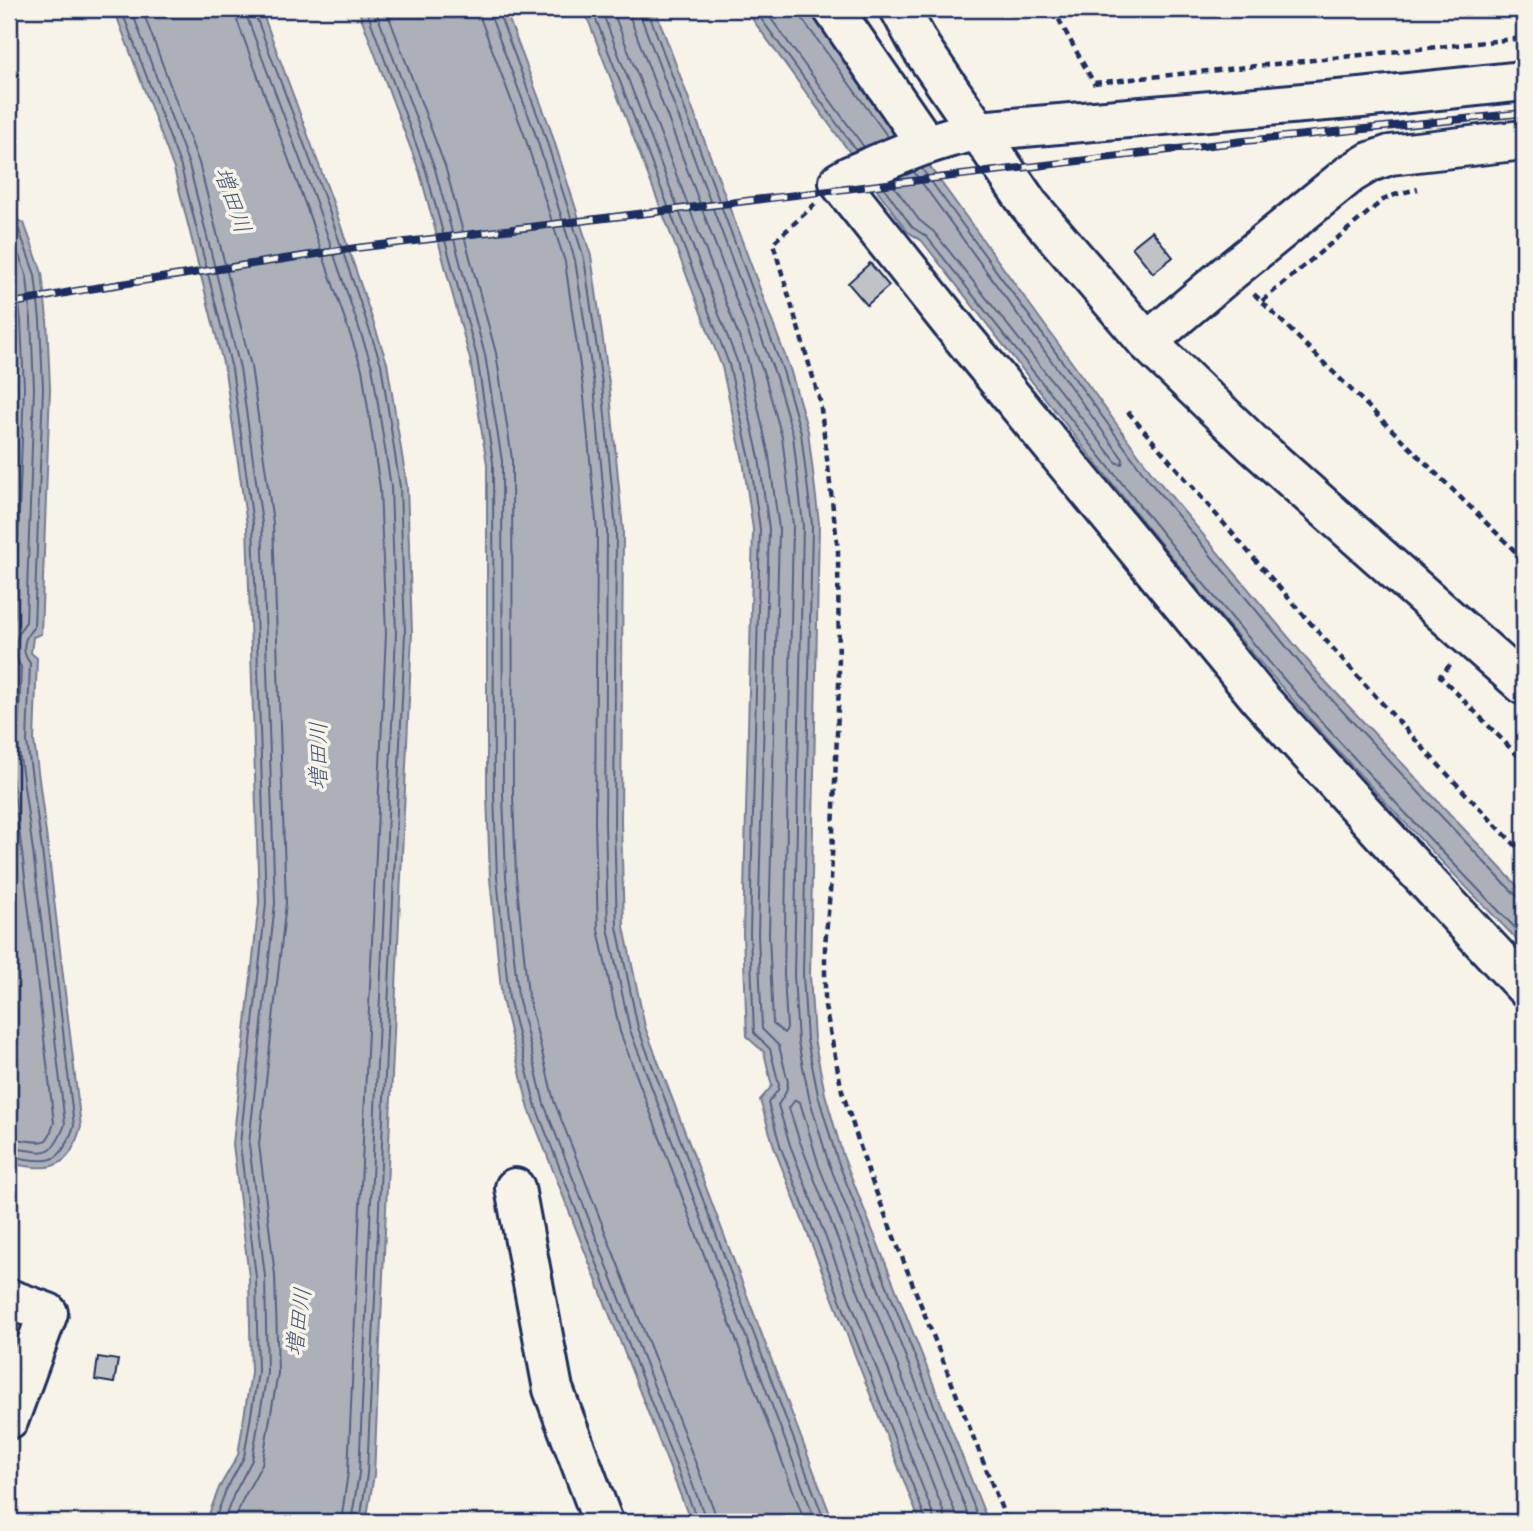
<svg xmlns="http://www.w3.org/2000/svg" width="1533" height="1531" viewBox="0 0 1533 1531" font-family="'Balsamiq Sans','Klee One',sans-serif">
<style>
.water{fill:#acb0b9;stroke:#727c95;stroke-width:2}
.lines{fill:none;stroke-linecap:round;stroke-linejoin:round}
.shore{stroke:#556382;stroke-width:2}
.building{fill:#c0c3c5;stroke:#1b2f5e;stroke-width:2}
.minor-casing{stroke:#1b2f5e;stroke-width:44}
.path{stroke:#1b2f5e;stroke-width:4.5;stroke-dasharray:7 5;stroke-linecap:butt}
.minor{stroke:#f7f3e8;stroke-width:38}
.rail-casing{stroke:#1b2f5e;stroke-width:8}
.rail{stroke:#f7f3e8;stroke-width:5;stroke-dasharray:16;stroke-linecap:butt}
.labels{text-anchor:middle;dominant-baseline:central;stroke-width:7;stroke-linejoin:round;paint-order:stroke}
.water-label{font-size:23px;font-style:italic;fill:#465679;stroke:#f7f3e8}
</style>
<rect width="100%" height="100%" fill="#f7f3e8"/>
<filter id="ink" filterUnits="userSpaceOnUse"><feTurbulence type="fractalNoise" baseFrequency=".0143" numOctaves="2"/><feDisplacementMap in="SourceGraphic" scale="14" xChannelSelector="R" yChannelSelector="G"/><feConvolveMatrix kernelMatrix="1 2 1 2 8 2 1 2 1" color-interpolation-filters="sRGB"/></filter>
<g filter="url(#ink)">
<path class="water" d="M114,9H261L332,200L387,363L407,486L412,633L374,1475L366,1522H206L219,1488L238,1455L251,1373L249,1277L233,1144L259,902L247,525L225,371L174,169Z
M358,9H505L549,125L591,256L609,383L623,530L621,823L624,927L645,1027L833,1522H691L529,1109L502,999L490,878L487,794V464L470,359L420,173Z
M584,9H655L790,369L808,431L819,523L810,975L814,1039L825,1094L843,1156L988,1522H920L775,1150L760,1100L772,1086L764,1052L747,1037L743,934L753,529L743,460L722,367Z
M745,9H815L1155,477L1324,680L1524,893V947C1441,861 1357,774 1278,683C1154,541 1039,390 922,241L908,232Z
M9,216L24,223L42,273L47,319L50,388L41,634L33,637L31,653L37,658L34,741L48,849L81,1127C78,1135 75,1146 70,1153C56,1174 30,1167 9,1163V224L10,223Z"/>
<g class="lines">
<path class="shore" d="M121,9L181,167L232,369L253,524L266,903L240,1144L256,1277L258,1373L244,1457L226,1490L214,1522
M131,9L189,165L240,368L262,523L275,903L249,1144L265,1276L267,1373L252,1460L234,1494L223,1522
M142,9L199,163L251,366L273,523L286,903L259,1144L275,1275L278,1373L262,1464L243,1499L234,1522
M236,9L237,20L307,209L362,369L380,488L386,633L348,1472L341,1522
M246,9L247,17L317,205L372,366L391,487L396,633L359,1473L351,1522
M255,9V14L326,202L381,364L400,487L405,633L367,1474L360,1522
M366,9L426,171L477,357L493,462L494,794L497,877L509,998L536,1107L696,1517L697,1522
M375,9L435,169L485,355L502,461L503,794L506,877L518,996L544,1104L704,1514L705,1522
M386,9L445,166L496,353L512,459L513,794L516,876L528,995L554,1101L714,1510L716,1522
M480,9L481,20L524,134L565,262L583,387L597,531L595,824L598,929L620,1032L805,1522
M490,9L491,17L534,130L575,260L594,385L607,531L605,823L608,928L630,1030L816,1522
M499,9V14L542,127L584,258L602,384L616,530L614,823L617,927L638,1028L825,1522
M592,9L729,364L750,459L760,529L750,934L754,1033L770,1049L779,1085L778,1090L768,1103L781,1148L925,1517L926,1522
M601,9L737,361L759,458L769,529L758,934L762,1029L779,1046L788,1082L786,1092L778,1105L790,1145L933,1514L934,1522
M612,9L747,357L769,456L779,529L769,934L773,1024L784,1033L787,1029L784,974L793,525L782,437L765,377L631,20L629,9
M640,9L641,17L775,374L793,435L803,525L794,975L798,1042L809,1097L828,1161L971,1522
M649,9V14L783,371L801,433L812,524L803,975L807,1040L818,1095L837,1159L980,1522
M754,9L856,150
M764,9L864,147
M801,9L803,20L888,137
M922,169L1150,482L1318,685L1503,882L1517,896L1524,897
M890,181L919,220L934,232L1117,463L1122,464L1123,459L914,172
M882,185L912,227L927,237C1044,385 1160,535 1283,678C1360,767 1442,852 1524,937
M9,224L19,230L35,275L40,320L43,388L34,627C24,637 20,651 30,663L27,742L42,850L74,1126C58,1171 48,1160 9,1157
M9,234L12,236L27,277L31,320L34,388L26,622C15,635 12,652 21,667L18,743L33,851L65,1124C51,1163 42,1150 9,1148
M9,258L16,279L21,321L24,388L15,617L9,628
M9,753L22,852L54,1123C52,1128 50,1137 46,1140C40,1145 17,1138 9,1138
M945,1522L943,1510L800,1142L789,1108L795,1100L800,1102L819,1166L959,1522"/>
</g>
<path class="building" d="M1152,231L1173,257L1153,273L1132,247Z
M870,263L889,286L867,305L848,283Z
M98,1357L118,1360L114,1383L95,1380Z"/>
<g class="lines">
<defs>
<path id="minor" d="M833,9L926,144
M900,9L921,48L1029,205L1147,342L1253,444L1524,685
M1524,81L1361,98L978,131C932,139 892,158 849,176L839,182L960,334L1261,700L1404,857L1524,986
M1147,342L1231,271L1350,174L1370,162L1390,155L1524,140
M515,1188L553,1389L603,1522
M9,1299L48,1313L9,1419"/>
</defs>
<use href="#minor" class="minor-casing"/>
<path class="path" d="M1053,9L1095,85
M1094,83L1524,38
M815,204L773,243L820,401L838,550L839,684L831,881L825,945V1006L842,1091L869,1174L1007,1522
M1254,294L1524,560
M1262,301L1383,200L1397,194L1418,189
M1128,412C1257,562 1385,713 1524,854
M1450,665L1440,676L1524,762"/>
<use href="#minor" class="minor"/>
<defs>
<path id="rail" d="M9,304L76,291L356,248L1244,141L1524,113"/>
</defs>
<use href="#rail" class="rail-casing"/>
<use href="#rail" class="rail"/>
</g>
</g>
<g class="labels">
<g class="water-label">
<text transform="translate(232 200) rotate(71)">増田川</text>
<text transform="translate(319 756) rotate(-90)">増田川</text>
<text transform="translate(299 1322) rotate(-82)">増田川</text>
</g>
</g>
<rect width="1533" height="1531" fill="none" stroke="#f7f3e8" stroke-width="35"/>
<rect x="18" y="18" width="1498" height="1496" fill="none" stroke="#1b2f5e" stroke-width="2.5" filter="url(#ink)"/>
</svg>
